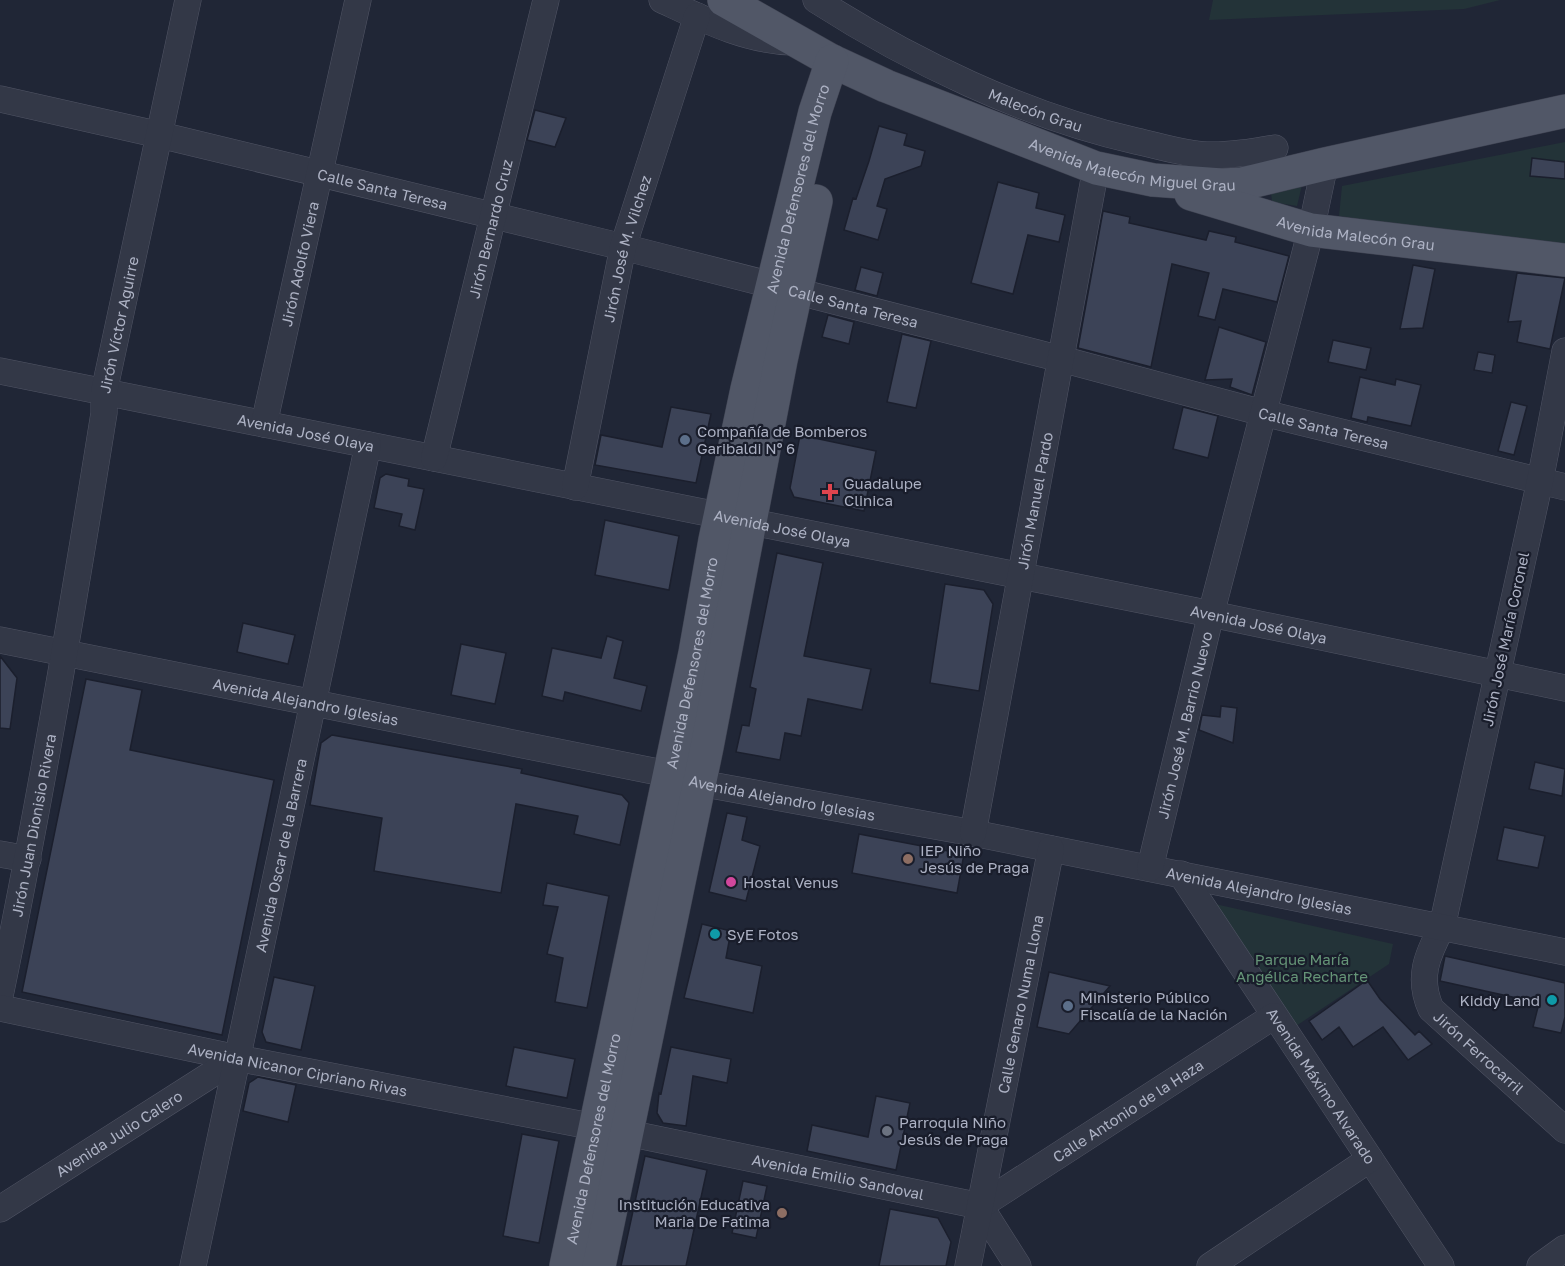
<svg xmlns="http://www.w3.org/2000/svg" width="1565" height="1266" viewBox="0 0 1565 1266" font-family="'Golos Text',sans-serif">
<style>
.green{fill:#233338}
.building{fill:#3c4357;stroke:#1b1f2d;stroke-width:1.5}
.lines{fill:none;stroke-linecap:round;stroke-linejoin:round}
.minor-casing{stroke:#515565;stroke-width:27}
.major-casing{stroke:#3d4150;stroke-width:34}
.minor{stroke:#333847;stroke-width:26}
.major{stroke:#515767;stroke-width:33}
.service-dot{fill:#5c6f8a;stroke:#191d2b;stroke-width:2}
.health-dot{fill:#e0444e;stroke:#191d2b;stroke-width:2}
.education-dot{fill:#8d6e63;stroke:#191d2b;stroke-width:2}
.hotel-dot{fill:#d1479c;stroke:#191d2b;stroke-width:2}
.culture-dot{fill:#0f9aa8;stroke:#191d2b;stroke-width:2}
.worship-dot{fill:#6b7280;stroke:#191d2b;stroke-width:2}
.labels{text-anchor:middle;dominant-baseline:central;stroke-width:4.5;stroke-linejoin:round;paint-order:stroke}
.street-label{font-size:15px;fill:#adb2c4;stroke:#191d2b}
.poi-label{font-size:15px;fill:#adb2c4;stroke:#191d2b;text-anchor:start}
.park-label{font-size:15px;fill:#659477;stroke:#191d2b}
</style>
<rect width="100%" height="100%" fill="#202636"/>
<path class="green" d="M1213,0H1500L1464,9L1209,20Z
M1565,142V248L1339,216L1342,186Z
M1302,185L1297,206L1272,202L1271,192Z
M1215,904L1393,944L1389,964L1290,1030Z"/>
<path class="building" d="M535,110L566,118L555,147L527,140Z
M879,126L907,134L904,145L925,151L921,166L885,179L877,206L887,209L878,240L844,230L853,198L856,199L869,161Z
M1532,158L1565,162V179L1530,176Z
M998,182L1039,193L1036,208L1065,215L1059,242L1028,235L1013,294L971,283Z
M1103,211L1130,217L1129,223L1206,240L1209,231L1236,237L1235,242L1289,256L1277,302L1223,289L1215,320L1198,316L1209,273L1172,264L1151,367L1078,348Z
M1413,265L1435,269L1423,328L1400,329Z
M861,267L883,273L877,296L855,290Z
M1517,273L1565,278L1550,349L1517,342L1521,321L1508,322Z
M828,315L854,322L849,344L822,337Z
M1219,327L1266,342L1252,395L1230,387L1232,379L1205,380Z
M902,334L931,341L916,408L887,402Z
M1333,340L1371,348L1366,370L1328,362Z
M1478,352L1495,355L1492,373L1474,370Z
M1360,377L1395,385L1396,379L1421,385L1411,426L1368,417L1367,422L1351,418Z
M1511,402L1527,406L1514,455L1498,451Z
M671,407L711,414L696,483L595,465L601,435L662,447Z
M1183,407L1218,416L1208,458L1173,449Z
M800,435L876,451L864,511L794,497L790,488Z
M386,474L409,479L408,486L424,489L415,530L399,526L402,514L374,508L380,478Z
M605,520L679,536L669,590L595,575Z
M777,553L823,563L804,656L871,669L862,710L808,699L801,736L785,733L780,760L736,752L742,725L749,726L756,689L750,687Z
M945,584L984,590L993,604L979,691L930,683Z
M243,623L295,635L288,664L237,652Z
M607,636L623,641L614,678L647,686L641,711L565,692L563,701L542,696L552,648L601,658Z
M461,644L506,653L495,704L451,695Z
M0,656L17,678L10,729L0,728Z
M86,679L142,690L130,750L274,780L222,1035L22,992Z
M1221,706L1237,708L1233,743L1199,730L1202,715L1220,717Z
M332,735L522,769L521,773L622,795L629,803L620,845L574,834L578,816L516,804L501,893L374,871L382,818L310,805L321,743Z
M1535,762L1565,769L1562,796L1529,789Z
M727,813L747,817L742,840L760,846L746,901L709,892Z
M1504,827L1545,836L1538,868L1497,860Z
M859,834L964,854L957,893L852,873Z
M547,883L609,896L587,1008L555,1002L563,958L547,954L558,907L543,905Z
M702,924L731,931L726,958L762,966L753,1013L684,998Z
M1445,956L1565,983V1017L1561,1033L1533,1027L1539,1003L1440,981Z
M1049,972L1110,986L1069,1034L1037,1027Z
M274,977L315,986L301,1050L266,1042L262,1032Z
M1367,980L1380,999L1415,1035L1419,1031L1432,1044L1408,1060L1383,1027L1353,1047L1339,1027L1322,1040L1309,1021Z
M514,1047L575,1059L567,1098L506,1086Z
M671,1047L731,1059L727,1083L693,1076L686,1126L663,1123L657,1113L659,1093L661,1094Z
M258,1077L296,1085L288,1122L243,1111L249,1083Z
M876,1096L910,1103L896,1170L807,1151L812,1125L868,1137Z
M522,1134L559,1141L539,1243L503,1236Z
M645,1156L707,1170L686,1266H621Z
M743,1181L767,1186L756,1238L732,1233Z
M890,1209L938,1218L951,1242L946,1266H879Z"/>
<g class="lines">
<defs>
<g id="minor">
<path d="M662,0C703,19 746,41 792,42"/>
<path id="s1" d="M816,0C911,61 1025,116 1136,141C1159,146 1184,154 1207,155C1230,156 1253,152 1275,148"/>
<path id="s2" d="M0,99L160,135L623,247L1061,359L1263,413L1565,487"/>
<path id="s3" d="M1565,351L1540,481L1442,927C1427,955 1417,978 1431,1009L1565,1130"/>
<path id="s4" d="M0,371L1211,614L1565,688"/>
<path id="s5" d="M264,424L358,0"/>
<path id="s6" d="M434,458L546,0"/>
<path id="s7" d="M575,487L623,247L697,16"/>
<path id="s8" d="M0,640L668,774L716,786L973,833L1565,952"/>
<path id="s9" d="M973,833L1096,168"/>
<path d="M0,854L28,859"/>
<path id="s10" d="M1150,868L1211,614L1311,230L1325,164"/>
<path id="s11" d="M1181,874L1441,1266"/>
<path id="s12" d="M0,996C40,803 73,608 104,413V392L188,0"/>
<path id="s13" d="M0,1008L237,1058L642,1136L980,1206L1018,1266"/>
<path id="s14" d="M980,1206L1274,1016"/>
<path id="s15" d="M0,1209L237,1058"/>
<path id="s16" d="M193,1266L368,445"/>
<path id="s17" d="M968,1266L1051,849"/>
<path d="M1210,1266L1370,1159"/>
<path d="M1540,1266L1565,1248"/>
</g>
<g id="major">
<path id="s18" d="M724,0L832,61L886,86L1096,168L1153,180L1222,185L1242,184L1325,164L1565,111"/>
<path id="s19" d="M1191,194L1311,230L1565,260"/>
<path id="s20" d="M566,1266L695,653L715,540L747,389L815,112L832,61"/>
<path d="M599,1266L707,747L781,360L816,201"/>
</g>
</defs>
<use href="#minor" class="minor-casing"/>
<use href="#major" class="major-casing"/>
<use href="#minor" class="minor"/>
<use href="#major" class="major"/>
</g>
<g class="service-dot">
<circle cx="685" cy="440" r="6"/>
<circle cx="1068" cy="1006" r="6"/>
</g>
<path class="health-dot" d="M827 483h6v6h6v6h-6v6h-6v-6h-6v-6h6z"/>
<g class="education-dot">
<circle cx="908" cy="859" r="6"/>
<circle cx="782" cy="1213" r="6"/>
</g>
<circle class="hotel-dot" cx="731" cy="882" r="6"/>
<g class="culture-dot">
<circle cx="715" cy="934" r="6"/>
<circle cx="1552" cy="1000" r="6"/>
</g>
<circle class="worship-dot" cx="887" cy="1131" r="6"/>
<g class="labels">
<g class="street-label">
<text stroke="none"><textPath href="#s1" startOffset="246">Malecón Grau</textPath></text>
<text stroke="none"><textPath href="#s18" startOffset="444">Avenida Malecón Miguel Grau</textPath></text>
<text stroke="none"><textPath href="#s20" startOffset="1102">Avenida Defensores del Morro</textPath></text>
<text stroke="none"><textPath href="#s2" startOffset="393">Calle Santa Teresa</textPath></text>
<text stroke="none"><textPath href="#s6" startOffset="236">Jirón Bernardo Cruz</textPath></text>
<text stroke="none"><textPath href="#s19" startOffset="170">Avenida Malecón Grau</textPath></text>
<text stroke="none"><textPath href="#s7" startOffset="244">Jirón José M. Vilchez</textPath></text>
<text stroke="none"><textPath href="#s5" startOffset="164">Jirón Adolfo Viera</textPath></text>
<text stroke="none"><textPath href="#s2" startOffset="878">Calle Santa Teresa</textPath></text>
<text stroke="none"><textPath href="#s12" startOffset="682">Jirón Víctor Aguirre</textPath></text>
<text stroke="none"><textPath href="#s2" startOffset="1364">Calle Santa Teresa</textPath></text>
<text stroke="none"><textPath href="#s4" startOffset="312">Avenida José Olaya</textPath></text>
<text stroke="none"><textPath href="#s9" startOffset="338">Jirón Manuel Pardo</textPath></text>
<text stroke="none"><textPath href="#s4" startOffset="798">Avenida José Olaya</textPath></text>
<text stroke="none"><textPath href="#s4" startOffset="1284">Avenida José Olaya</textPath></text>
<text transform="translate(1505 639) rotate(-78)">Jirón José María Coronel</text>
<text stroke="none"><textPath href="#s20" startOffset="616">Avenida Defensores del Morro</textPath></text>
<text stroke="none"><textPath href="#s8" startOffset="312">Avenida Alejandro Iglesias</textPath></text>
<text stroke="none"><textPath href="#s10" startOffset="147">Jirón José M. Barrio Nuevo</textPath></text>
<text stroke="none"><textPath href="#s8" startOffset="798">Avenida Alejandro Iglesias</textPath></text>
<text stroke="none"><textPath href="#s12" startOffset="174">Jirón Juan Dionisio Rivera</textPath></text>
<text stroke="none"><textPath href="#s16" startOffset="420">Avenida Oscar de la Barrera</textPath></text>
<text stroke="none"><textPath href="#s8" startOffset="1284">Avenida Alejandro Iglesias</textPath></text>
<text stroke="none"><textPath href="#s17" startOffset="267">Calle Genaro Numa Llona</textPath></text>
<text stroke="none"><textPath href="#s3" startOffset="740">Jirón Ferrocarril</textPath></text>
<text stroke="none"><textPath href="#s13" startOffset="304">Avenida Nicanor Cipriano Rivas</textPath></text>
<text stroke="none"><textPath href="#s11" startOffset="254">Avenida Máximo Alvarado</textPath></text>
<text stroke="none"><textPath href="#s14" startOffset="176">Calle Antonio de la Haza</textPath></text>
<text stroke="none"><textPath href="#s15" startOffset="141">Avenida Julio Calero</textPath></text>
<text stroke="none"><textPath href="#s20" startOffset="130">Avenida Defensores del Morro</textPath></text>
<text stroke="none"><textPath href="#s13" startOffset="855">Avenida Emilio Sandoval</textPath></text>
</g>
<g class="poi-label">
<text x="697" y="431">Compañía de Bomberos<tspan x="697" dy="17">Garibaldi Nº 6</tspan></text>
<text x="844" y="483">Guadalupe<tspan x="844" dy="17">Clinica</tspan></text>
<text x="920" y="850">IEP Niño<tspan x="920" dy="17">Jesús de Praga</tspan></text>
<text x="743" y="882">Hostal Venus</text>
<text x="727" y="934">SyE Fotos</text>
<text x="1080" y="997">Ministerio Público<tspan x="1080" dy="17">Fiscalía de la Nación</tspan></text>
<text x="1540" y="1000" text-anchor="end">Kiddy Land</text>
<text x="899" y="1122">Parroquia Niño<tspan x="899" dy="17">Jesús de Praga</tspan></text>
<text x="770" y="1204" text-anchor="end">Institución Educativa<tspan x="770" dy="17">Maria De Fatima</tspan></text>
</g>
<g class="park-label">
<text x="1302" y="959">Parque María<tspan x="1302" dy="17">Angélica Recharte</tspan></text>
</g>
</g>
</svg>
